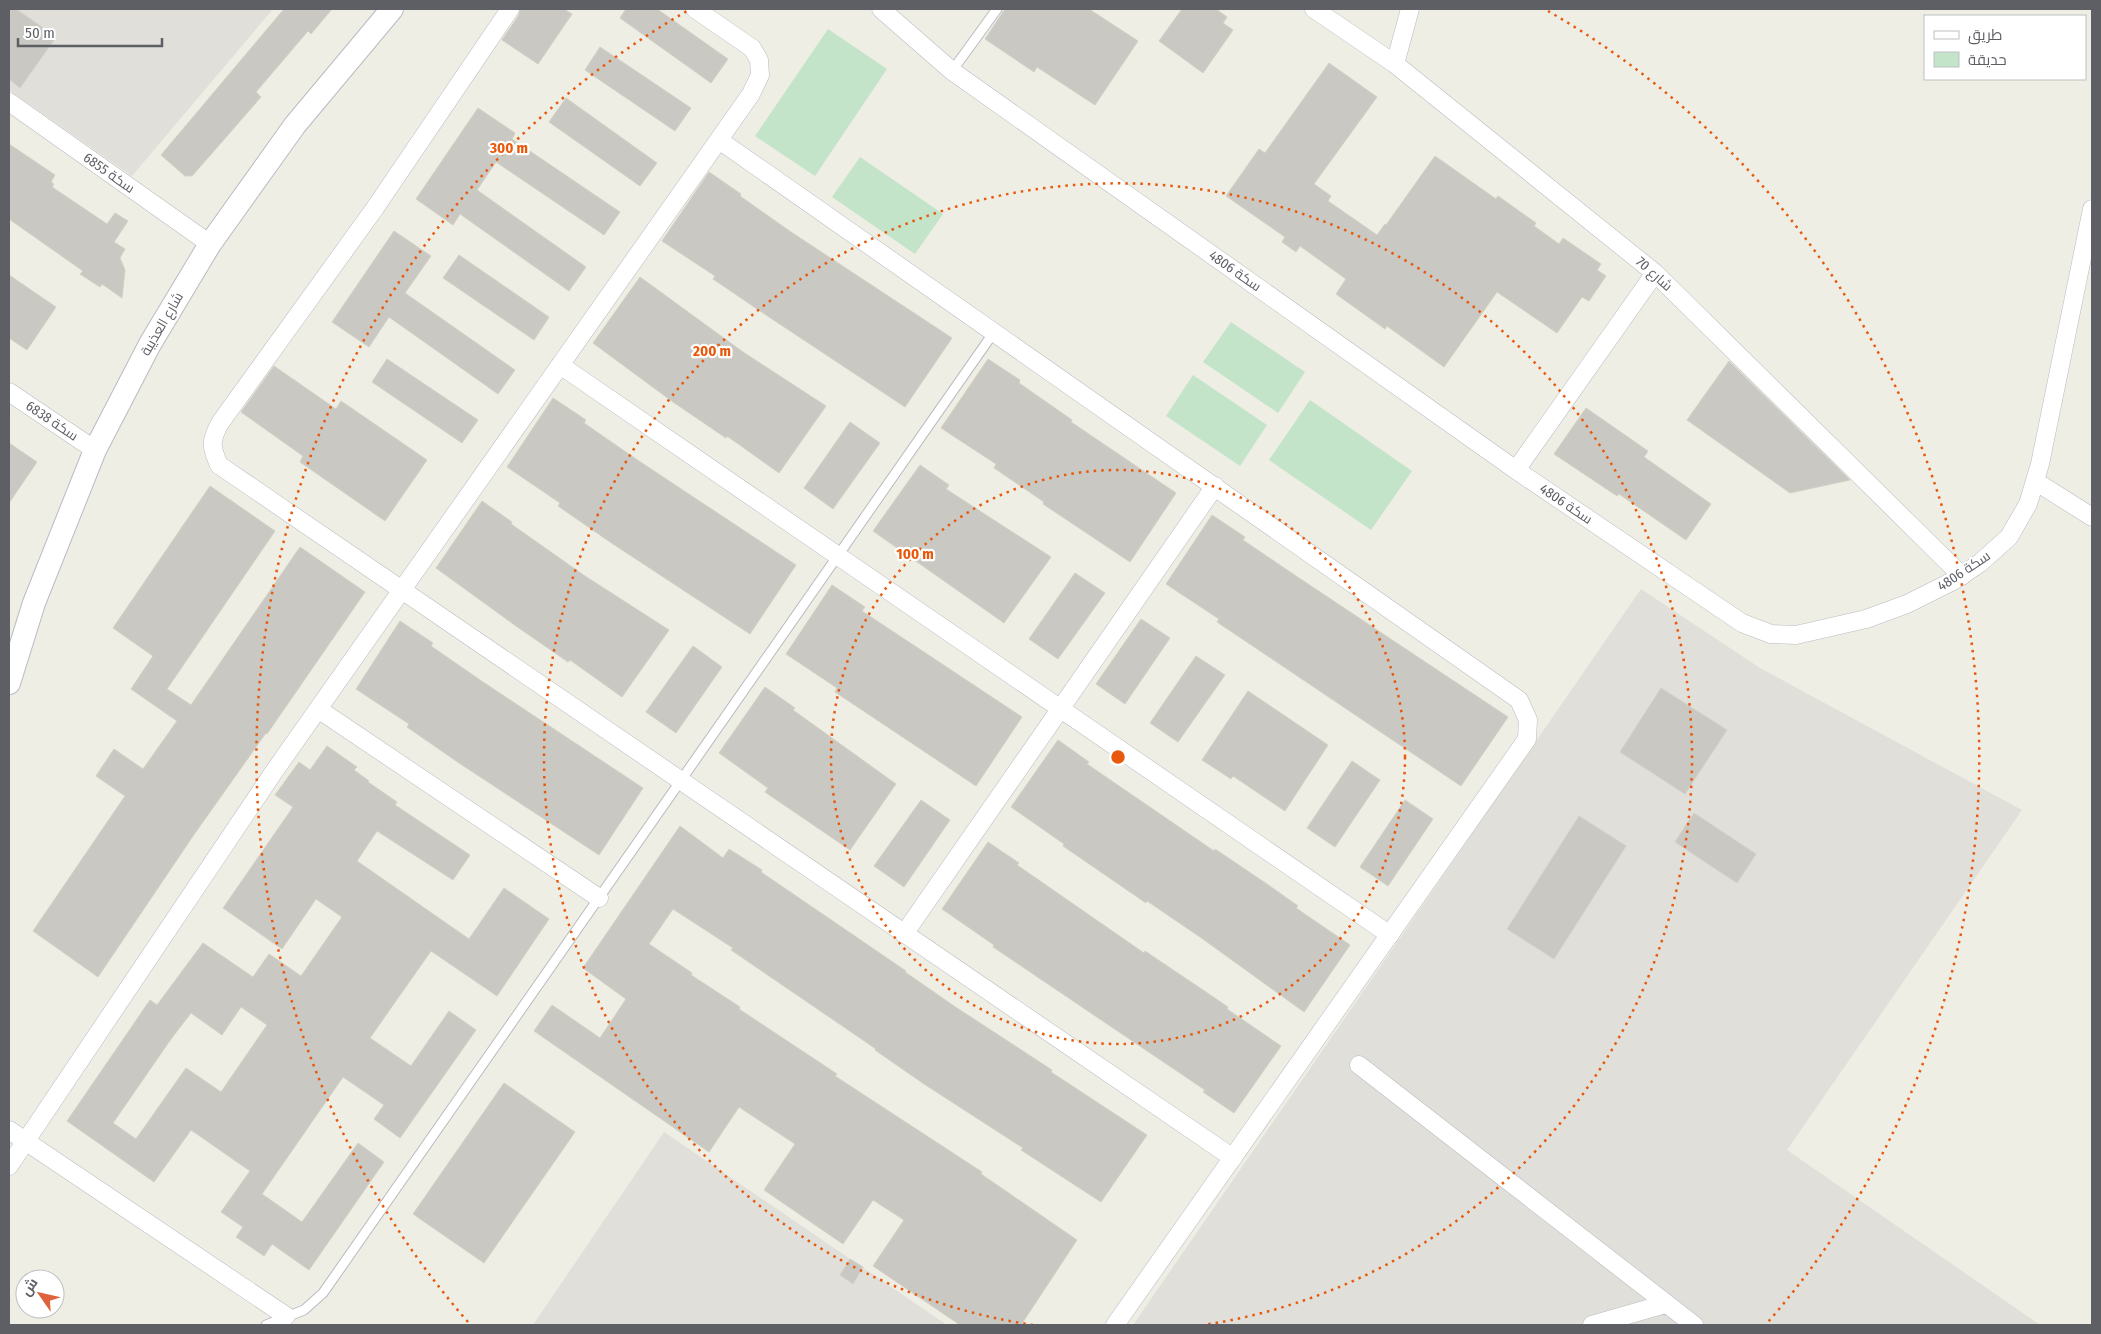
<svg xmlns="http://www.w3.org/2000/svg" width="2101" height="1334" viewBox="0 0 2101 1334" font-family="'Fira Sans Condensed',Cairo,sans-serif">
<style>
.industrial{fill:#e0dfd9}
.green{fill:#c3e4c9}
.building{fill:#cac8c2;stroke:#d3d1c4;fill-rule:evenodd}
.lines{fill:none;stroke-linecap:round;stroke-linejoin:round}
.service-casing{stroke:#babbc0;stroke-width:11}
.minor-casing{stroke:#babbc0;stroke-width:19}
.tertiary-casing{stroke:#babbc0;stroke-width:24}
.service{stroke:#fff;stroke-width:9}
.minor{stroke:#fff;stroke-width:18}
.tertiary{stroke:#fff;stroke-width:22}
.ring{fill:none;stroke:#e8590c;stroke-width:2.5;stroke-dasharray:2.5 5}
.labels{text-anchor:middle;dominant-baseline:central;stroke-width:4.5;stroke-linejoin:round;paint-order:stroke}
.street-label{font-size:14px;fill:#5d5f65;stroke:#fff}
.centre{fill:#e8590c;stroke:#fff;stroke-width:2.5}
.ring-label{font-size:15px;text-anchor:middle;font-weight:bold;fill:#e8590c;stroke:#fff;stroke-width:4.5;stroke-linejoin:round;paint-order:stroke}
</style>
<rect width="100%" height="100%" fill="#eeeee5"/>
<path class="industrial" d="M9,9H273L132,176L9,90Z
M1641,589L1760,668L2022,810L1787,1150L2040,1325H1133Z
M664,1132L947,1325H533Z"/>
<path class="green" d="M828,29L887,69L815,176L755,136Z
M860,157L943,214L915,254L832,197Z
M1231,322L1305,372L1278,413L1203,362Z
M1193,375L1267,425L1240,466L1166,416Z
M1310,400L1412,471L1371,530L1269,460Z"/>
<path class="building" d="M9,9H16L56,37L20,88L9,79Z
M284,9H332L311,34L308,31L256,92L261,97L228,135L192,176H185L161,155Z
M520,9H564L572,14L538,64L502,40L519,15Z
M626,9H657L728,59L711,83L620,18Z
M1005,9H1089L1138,41L1095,105L1037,67L1034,72L985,39Z
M1182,9H1216L1227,17L1223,23L1233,30L1203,73L1159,41Z
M600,47L691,108L675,131L585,70Z
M1329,63L1377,97L1314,184L1331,196L1328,201L1377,235L1385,224L1386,225L1435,156L1496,199L1498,196L1536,223L1534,226L1559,244L1563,238L1601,264L1597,270L1606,276L1589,301L1582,297L1557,333L1497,292L1444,367L1387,326L1385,329L1336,294L1346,279L1300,246L1296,252L1282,242L1285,237L1226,196L1259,149L1265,153Z
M566,98L657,163L640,186L549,122Z
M478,108L515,133L512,139L620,212L604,235L496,162L477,190L586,267L569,291L460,214L453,225L416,199Z
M9,144L55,175L51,182L54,184L52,187L107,224L115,213L128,221L114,242L125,249L120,258L125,270L122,298L102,284L100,287L80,274L83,271L9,219Z
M709,172L741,194L740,196L791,232L952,338L905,407L766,315L713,279L715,276L662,241Z
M394,231L431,256L405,293L515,370L498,394L389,317L369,347L332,322Z
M459,255L549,317L534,340L443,278Z
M9,275L56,307L27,350L9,338Z
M640,277L743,352L826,406L779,473L727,436L726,438L673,402L593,343Z
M387,359L478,420L462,443L372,382Z
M988,359L1020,380L1019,383L1072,420L1071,422L1176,493L1130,562L1043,504L1044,502L994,468L996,464L941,428Z
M1729,361L1850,480L1790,493L1687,420Z
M274,366L336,409L341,401L427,460L385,521L300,462L303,456L241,412Z
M553,398L586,420L584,423L636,459L796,565L750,634L610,542L558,506L560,503L507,467Z
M1586,408L1648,451L1644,457L1711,504L1686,540L1619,494L1617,496L1554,454Z
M850,422L880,443L833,509L804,488Z
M9,443L37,462L9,503Z
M920,465L949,485L946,489L1051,557L1004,623L873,531Z
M210,486L275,531L167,689L191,705L300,547L365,592L267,734L266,733L193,836L98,977L33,931L125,796L96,776L114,749L143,769L177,721L131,689L153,656L113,628Z
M482,501L512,522L511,524L585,576L669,630L622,697L570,660L568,662L516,626L436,568Z
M1212,515L1245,537L1243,540L1296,576L1508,717L1461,786L1217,622L1219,619L1166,584Z
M1075,573L1105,593L1058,659L1029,639Z
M832,585L865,607L862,611L1022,717L976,786L835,692L837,688L786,654Z
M1141,619L1170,638L1125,704L1096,684Z
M400,621L433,643L431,646L483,682L643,788L599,855L459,763L407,727L409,724L356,689Z
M693,646L722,667L676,733L646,712Z
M1196,656L1225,675L1178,742L1150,723Z
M765,687L795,708L793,710L896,784L850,850L765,792L768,788L719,753Z
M1661,688L1727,730L1685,794L1620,752Z
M1248,691L1328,745L1285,811L1233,776L1231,779L1202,760Z
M1058,740L1089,762L1087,764L1214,851L1215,849L1267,884L1298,906L1296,908L1350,945L1304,1012L1200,937L1147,901L1146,903L1063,846L1064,844L1011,807Z
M327,746L357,767L354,770L369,781L368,782L397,802L395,805L470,855L453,880L377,831L357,861L469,939L504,888L549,919L497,996L431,951L370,1038L411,1066L449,1011L476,1030L400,1138L374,1119L384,1105L343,1077L262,1194L302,1222L358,1143L384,1162L309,1270L272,1244L264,1256L236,1237L243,1227L221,1212L250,1171L191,1130L154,1182L67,1121L150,1000L157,1005L203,943L253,977L269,954L301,976L342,917L316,899L282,949L223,908L293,807L275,795L299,762L310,770ZM241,1007L267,1025L221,1092L186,1068L136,1139L113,1123L171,1039L191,1013L222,1035Z
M1352,761L1380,780L1335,847L1307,828Z
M921,800L950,820L904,887L874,866Z
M1405,800L1433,819L1388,886L1360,867Z
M1694,813L1756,854L1737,883L1675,842Z
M1579,816L1626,846L1554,959L1507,929Z
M680,826L723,858L729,849L762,870L761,872L906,971L905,972L954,1006L1052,1070L1051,1072L1147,1135L1101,1202L1021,1150L1023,1148L924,1084L875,1050L876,1049L731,950L733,948L673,909L649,944L692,973L691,975L740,1007L739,1009L837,1074L835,1076L982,1172L981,1174L1077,1240L1021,1325H960L873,1266L904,1220L873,1200L843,1244L764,1190L795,1144L739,1107L709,1152L534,1031L552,1005L600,1038L626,999L583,968Z
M988,842L1019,863L1017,865L1144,953L1145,951L1197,986L1228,1007L1227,1009L1281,1046L1234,1113L1203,1092L1205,1090L993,947L994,945L942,909Z
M504,1083L575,1132L484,1263L413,1214Z
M850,1259L863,1267L853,1284L840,1275Z"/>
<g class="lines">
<defs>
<path id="service" d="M952,71L997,9
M266,1325L304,1310L323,1293L994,332"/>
<path id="minor" d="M510,9L375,208L220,423C210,441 211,447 219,465L1233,1158
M881,9L952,71L1516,470L1742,623L1771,634L1796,635L1866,619L1907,604L1953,581L1980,563L2009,537L2028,504L2040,464L2092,209
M1314,9L1395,64L1655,273L1962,576
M1395,64L1410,9
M9,102L210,244
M719,140L1519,700L1528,720L1527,739L1115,1325
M560,365L1390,935
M9,392L95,450
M1516,470L1655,273
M2035,481L2092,517
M318,709L599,898
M904,934L1215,486
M1359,1065L1694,1325
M9,1130L286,1316
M9,1166L273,773L751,94L760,75L759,60L752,48L695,9
M1592,1325L1665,1304"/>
<path id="tertiary" d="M9,683L34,603L95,450L150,344L210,244L295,125L392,9"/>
</defs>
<use href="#service" class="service-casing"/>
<use href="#minor" class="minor-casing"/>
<use href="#tertiary" class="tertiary-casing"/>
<use href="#service" class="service"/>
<use href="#minor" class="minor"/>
<use href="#tertiary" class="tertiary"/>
</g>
<g class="ring">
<circle cx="1118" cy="757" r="287"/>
<path d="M1033 1325A574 574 0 1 1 1203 1325"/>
<path d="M468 1322A861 861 0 0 1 687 11M1548 11A861 861 0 0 1 1768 1322"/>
</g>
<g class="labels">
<g class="street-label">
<text transform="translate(109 173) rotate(35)">سكة 6855</text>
<text transform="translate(1235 271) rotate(35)">سكة 4806</text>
<text transform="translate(1654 274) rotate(42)">شارع 70</text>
<text transform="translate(162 324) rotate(-60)">شارع العذيبة</text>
<text transform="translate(52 421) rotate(34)">سكة 6838</text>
<text transform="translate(1566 504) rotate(34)">سكة 4806</text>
<text transform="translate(1964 571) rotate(-34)">سكة 4806</text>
</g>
</g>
<circle cx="1118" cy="757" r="8" class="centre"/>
<g class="ring-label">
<text x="509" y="153">300 m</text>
<text x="712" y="356">200 m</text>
<text x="915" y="559">100 m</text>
</g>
<rect width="2101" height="1334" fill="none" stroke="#5d5f65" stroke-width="20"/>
<rect x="1924" y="15" width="162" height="65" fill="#ffffff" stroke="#bebfc1"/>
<rect x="1934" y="31" width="25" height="8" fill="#ffffff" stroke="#bebfc1"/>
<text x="1968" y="40" font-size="15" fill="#5d5f65">طريق</text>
<rect x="1934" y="52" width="25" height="15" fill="#c3e4c9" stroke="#bebfc1"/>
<text x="1968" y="65" font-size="15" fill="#5d5f65">حديقة</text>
<g transform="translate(40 1294) rotate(304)"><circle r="24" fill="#ffffff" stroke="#bebfc1"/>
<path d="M0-4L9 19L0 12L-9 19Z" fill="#de633c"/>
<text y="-8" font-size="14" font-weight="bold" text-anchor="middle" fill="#5d5f65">ش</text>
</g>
<path d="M18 38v8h144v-8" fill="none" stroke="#5d5f65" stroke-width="2.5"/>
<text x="25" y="38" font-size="15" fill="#5d5f65" stroke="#ffffff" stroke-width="4" paint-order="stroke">50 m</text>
</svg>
